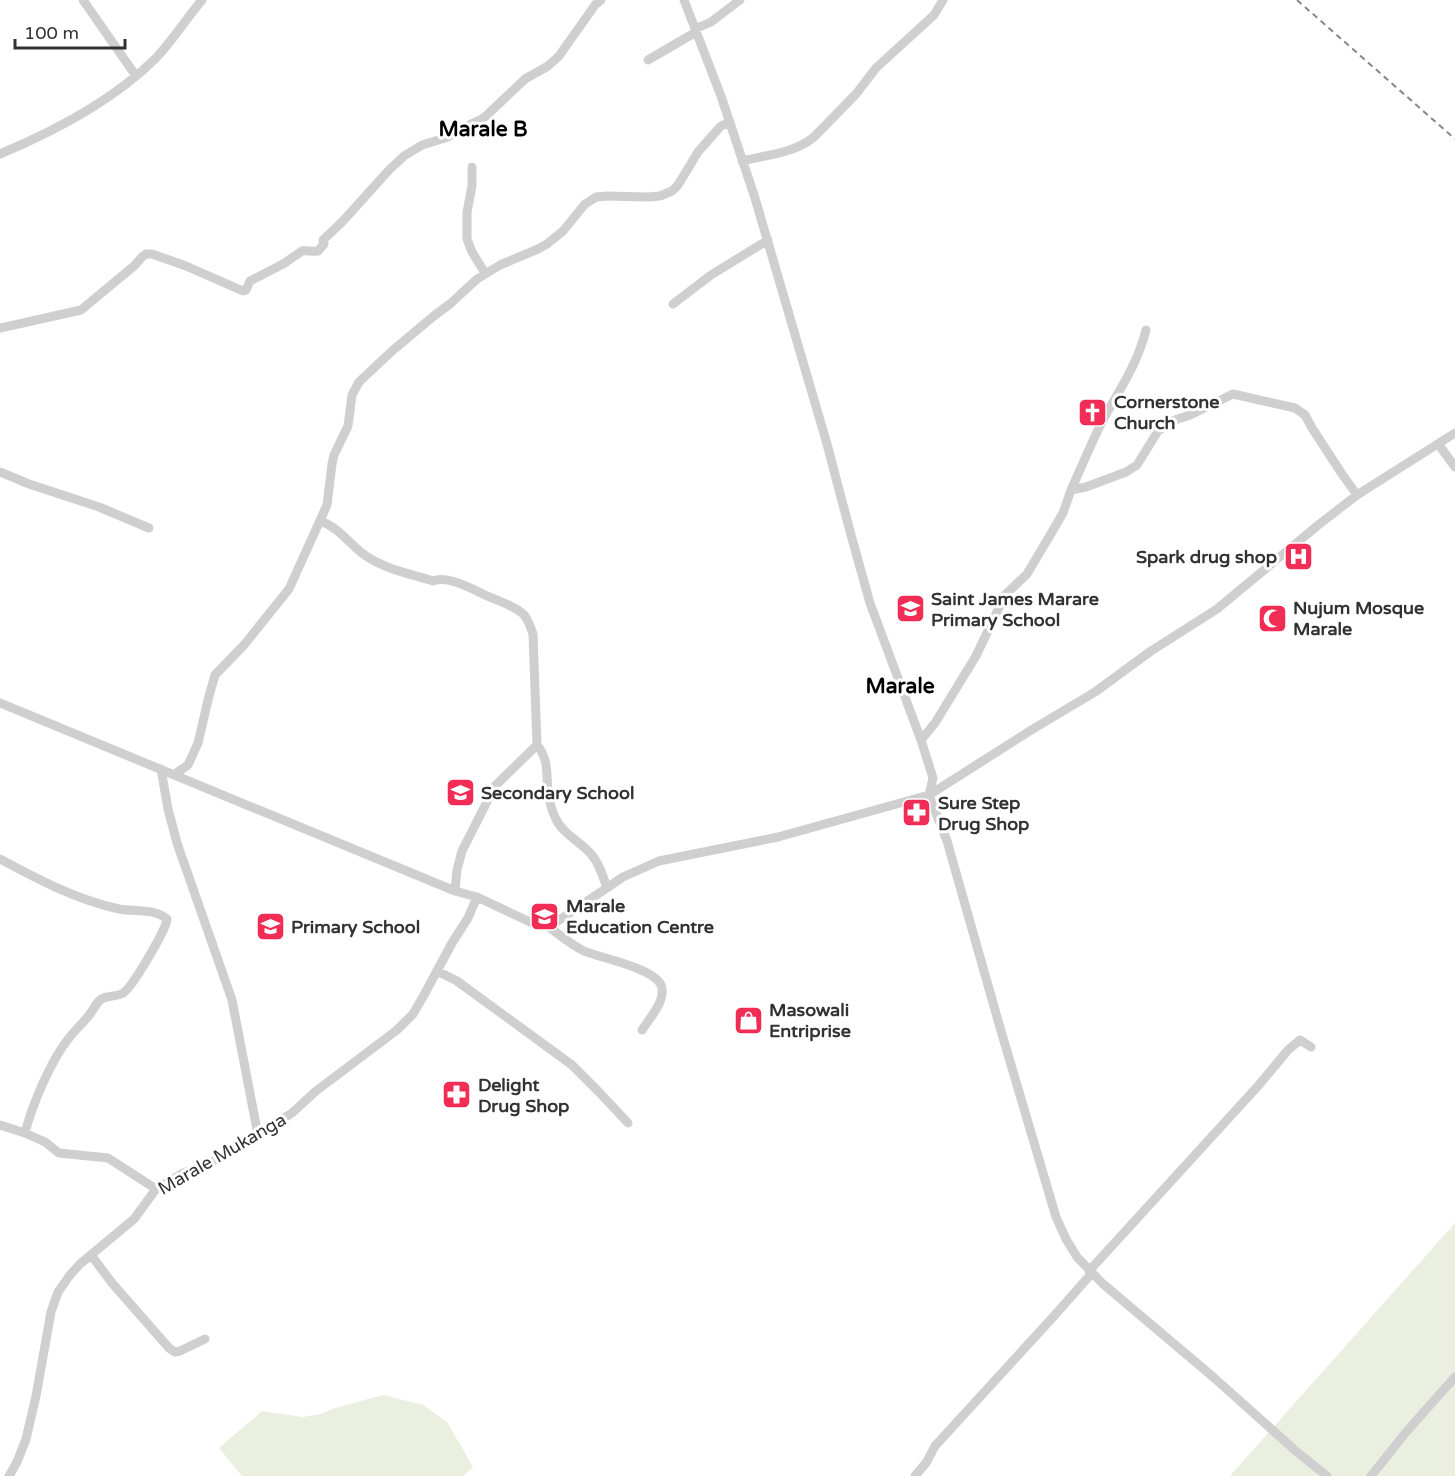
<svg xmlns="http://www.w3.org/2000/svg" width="1455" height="1476" viewBox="0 0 1455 1476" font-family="'Varela Round',sans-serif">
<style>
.green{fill:#eaefe0}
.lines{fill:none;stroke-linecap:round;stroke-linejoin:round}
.minor{stroke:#cfcfcf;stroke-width:9}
.rail{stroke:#878787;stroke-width:2;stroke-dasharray:6 4.5;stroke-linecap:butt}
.labels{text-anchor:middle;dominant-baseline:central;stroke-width:6;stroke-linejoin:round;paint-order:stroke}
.poi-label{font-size:18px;font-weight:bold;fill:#323232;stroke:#fff;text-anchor:start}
.street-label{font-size:18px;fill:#323232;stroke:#fff}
.quarter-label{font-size:21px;font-weight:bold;fill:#000;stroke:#fff}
</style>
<rect width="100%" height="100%" fill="#fff"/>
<path class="green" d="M1455,1223V1476H1230Z
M383,1395L423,1405L447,1422L473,1467L463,1476H242L219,1448L262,1411L303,1417L320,1414L335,1408Z"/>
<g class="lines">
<path class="minor" d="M83,0L136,76
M684,0L721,96L755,198L827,444L851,535L870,603L921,740L933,778L929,795L947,841L1001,1031L1056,1217L1066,1239L1077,1257L1102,1283L1212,1376L1297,1452L1327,1476
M695,29L711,22L740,0
M648,60L696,32
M0,154C55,131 114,100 156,58C173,40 186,19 202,0
M742,161C766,155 795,153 814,137L856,94L876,68L934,15L943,0
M472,167V186L467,212V239L472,252L485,273
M673,304L711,275L768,240
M0,328L81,310L134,266L142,257L146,254H152L186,266L243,291L246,290L250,281L283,264L302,251C307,250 312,252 318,251L324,244L323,240L343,221L389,170L404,156L422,145L448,137L460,129L482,119L487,115L525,79L548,66L559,56L595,5L601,0
M1439,445L1455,467
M0,472L29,484L99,507L149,528
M1071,490C1082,466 1092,441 1104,418C1121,387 1137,365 1146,330
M320,521C339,527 350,545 366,556C385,569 411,574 433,581C449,574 477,592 492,598C502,602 513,606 522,613C528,618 530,626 533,634L537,745L495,786L462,851L457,870L455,891
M0,703L455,891L477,897L530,922L549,927L623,877L659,861L778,837L929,795L1033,729L1095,692L1151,651L1217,609L1317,526L1357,495L1455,433
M921,740L935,723L976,656L1005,595L1027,574L1049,537L1063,513L1071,490L1086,487L1126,472L1137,465L1158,431L1172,421L1190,415L1233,394L1295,408L1305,415L1312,428L1342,474L1357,495
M537,745C549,760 546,772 548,790C549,799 551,809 555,817C562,834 580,841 591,854C599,863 603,876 607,888
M161,769L168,809L177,843L232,1000L258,1135
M175,774L188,765L198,743L209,696L215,675L244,645L289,589L327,505L332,464L334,455L348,426L352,395L359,382L392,351L435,315L450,304L477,279L500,265L538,249L547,244L563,231L585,204L590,201L596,197L607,196L648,197L660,196L672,191L678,185L698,152L712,136L721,126L730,122
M0,859C37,879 77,900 119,909C135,912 154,908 167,919C166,930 132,988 123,993C115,998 105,994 98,1002C95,1006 93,1010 90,1014C84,1022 76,1029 69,1038C51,1060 32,1105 25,1133
M549,927C560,935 571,945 584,951C600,958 661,969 662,989C664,1003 649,1019 642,1030
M437,971L457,981L572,1065L598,1091L628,1123
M0,1125L25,1133L45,1142L59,1153L108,1158L156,1189
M91,1255L112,1283L169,1348L175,1352L180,1351L205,1339
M1089,1271L1258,1086L1288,1050L1300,1040L1311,1047
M9,1476L17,1462L26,1439L36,1396L51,1312L58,1292L70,1275L80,1264L134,1219L156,1189L181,1174L210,1163L232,1150L292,1113L316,1091L397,1030L413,1014L424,995L452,943L468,918L477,897
M915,1476L926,1463L935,1446L1054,1316L1092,1273
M1371,1476L1407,1431L1455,1377"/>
<path class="rail" d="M1297,0L1455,139"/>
</g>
<defs>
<symbol id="church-square" viewBox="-11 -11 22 22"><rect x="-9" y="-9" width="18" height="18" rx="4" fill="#f12c55" stroke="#fff"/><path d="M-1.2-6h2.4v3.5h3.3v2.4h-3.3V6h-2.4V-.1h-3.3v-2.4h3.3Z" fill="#fff"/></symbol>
<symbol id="hospital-square" viewBox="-11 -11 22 22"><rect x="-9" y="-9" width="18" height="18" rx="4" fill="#f12c55" stroke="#fff"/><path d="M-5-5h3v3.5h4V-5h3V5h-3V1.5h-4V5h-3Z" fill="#fff"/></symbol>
<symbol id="school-square" viewBox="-11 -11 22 22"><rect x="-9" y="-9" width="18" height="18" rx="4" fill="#f12c55" stroke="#fff"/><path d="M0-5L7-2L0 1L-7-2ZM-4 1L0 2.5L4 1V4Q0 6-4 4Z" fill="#fff"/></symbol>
<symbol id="mosque-square" viewBox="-11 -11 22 22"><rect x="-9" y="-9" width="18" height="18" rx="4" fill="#f12c55" stroke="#fff"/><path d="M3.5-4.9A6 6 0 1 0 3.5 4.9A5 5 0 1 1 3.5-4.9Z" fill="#fff"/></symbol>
<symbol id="pharmacy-square" viewBox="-11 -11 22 22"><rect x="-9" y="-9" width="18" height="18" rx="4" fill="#f12c55" stroke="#fff"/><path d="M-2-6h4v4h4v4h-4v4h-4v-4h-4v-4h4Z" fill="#fff"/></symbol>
<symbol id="shop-square" viewBox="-11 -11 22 22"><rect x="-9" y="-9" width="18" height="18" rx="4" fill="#f12c55" stroke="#fff"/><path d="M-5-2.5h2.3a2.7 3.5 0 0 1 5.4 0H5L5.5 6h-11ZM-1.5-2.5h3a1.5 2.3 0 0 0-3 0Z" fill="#fff"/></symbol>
</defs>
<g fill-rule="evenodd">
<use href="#church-square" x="1076" y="396" width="33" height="33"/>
<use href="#hospital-square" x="1282" y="540" width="33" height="33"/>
<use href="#school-square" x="894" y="592" width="33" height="33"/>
<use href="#mosque-square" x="1256" y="602" width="33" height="33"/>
<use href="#school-square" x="444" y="776" width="33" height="33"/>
<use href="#pharmacy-square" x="900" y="796" width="33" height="33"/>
<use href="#school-square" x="528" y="900" width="33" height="33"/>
<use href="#school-square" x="254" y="910" width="33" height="33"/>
<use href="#shop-square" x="732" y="1004" width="33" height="33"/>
<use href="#pharmacy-square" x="440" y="1078" width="33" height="33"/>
</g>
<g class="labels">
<g class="poi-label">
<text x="1114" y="402">Cornerstone<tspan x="1114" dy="21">Church</tspan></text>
<text x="1277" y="557" text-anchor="end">Spark drug shop</text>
<text x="931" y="599">Saint James Marare<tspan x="931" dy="21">Primary School</tspan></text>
<text x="1293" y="608">Nujum Mosque<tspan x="1293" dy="21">Marale</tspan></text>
<text x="481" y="793">Secondary School</text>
<text x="938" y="803">Sure Step<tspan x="938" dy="21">Drug Shop</tspan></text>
<text x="566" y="906">Marale<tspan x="566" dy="21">Education Centre</tspan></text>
<text x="291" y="927">Primary School</text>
<text x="769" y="1010">Masowali<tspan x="769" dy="21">Entriprise</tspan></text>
<text x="478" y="1085">Delight<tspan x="478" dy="21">Drug Shop</tspan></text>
</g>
<g class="street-label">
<text transform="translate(222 1154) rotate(-30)">Marale Mukanga</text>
</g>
<g class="quarter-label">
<text x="483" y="129">Marale B</text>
<text x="900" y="686">Marale</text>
</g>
</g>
<path d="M15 39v9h110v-9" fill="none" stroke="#323232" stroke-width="3"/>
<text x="24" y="39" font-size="18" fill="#323232" stroke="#ffffff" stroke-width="4.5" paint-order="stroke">100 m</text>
</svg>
